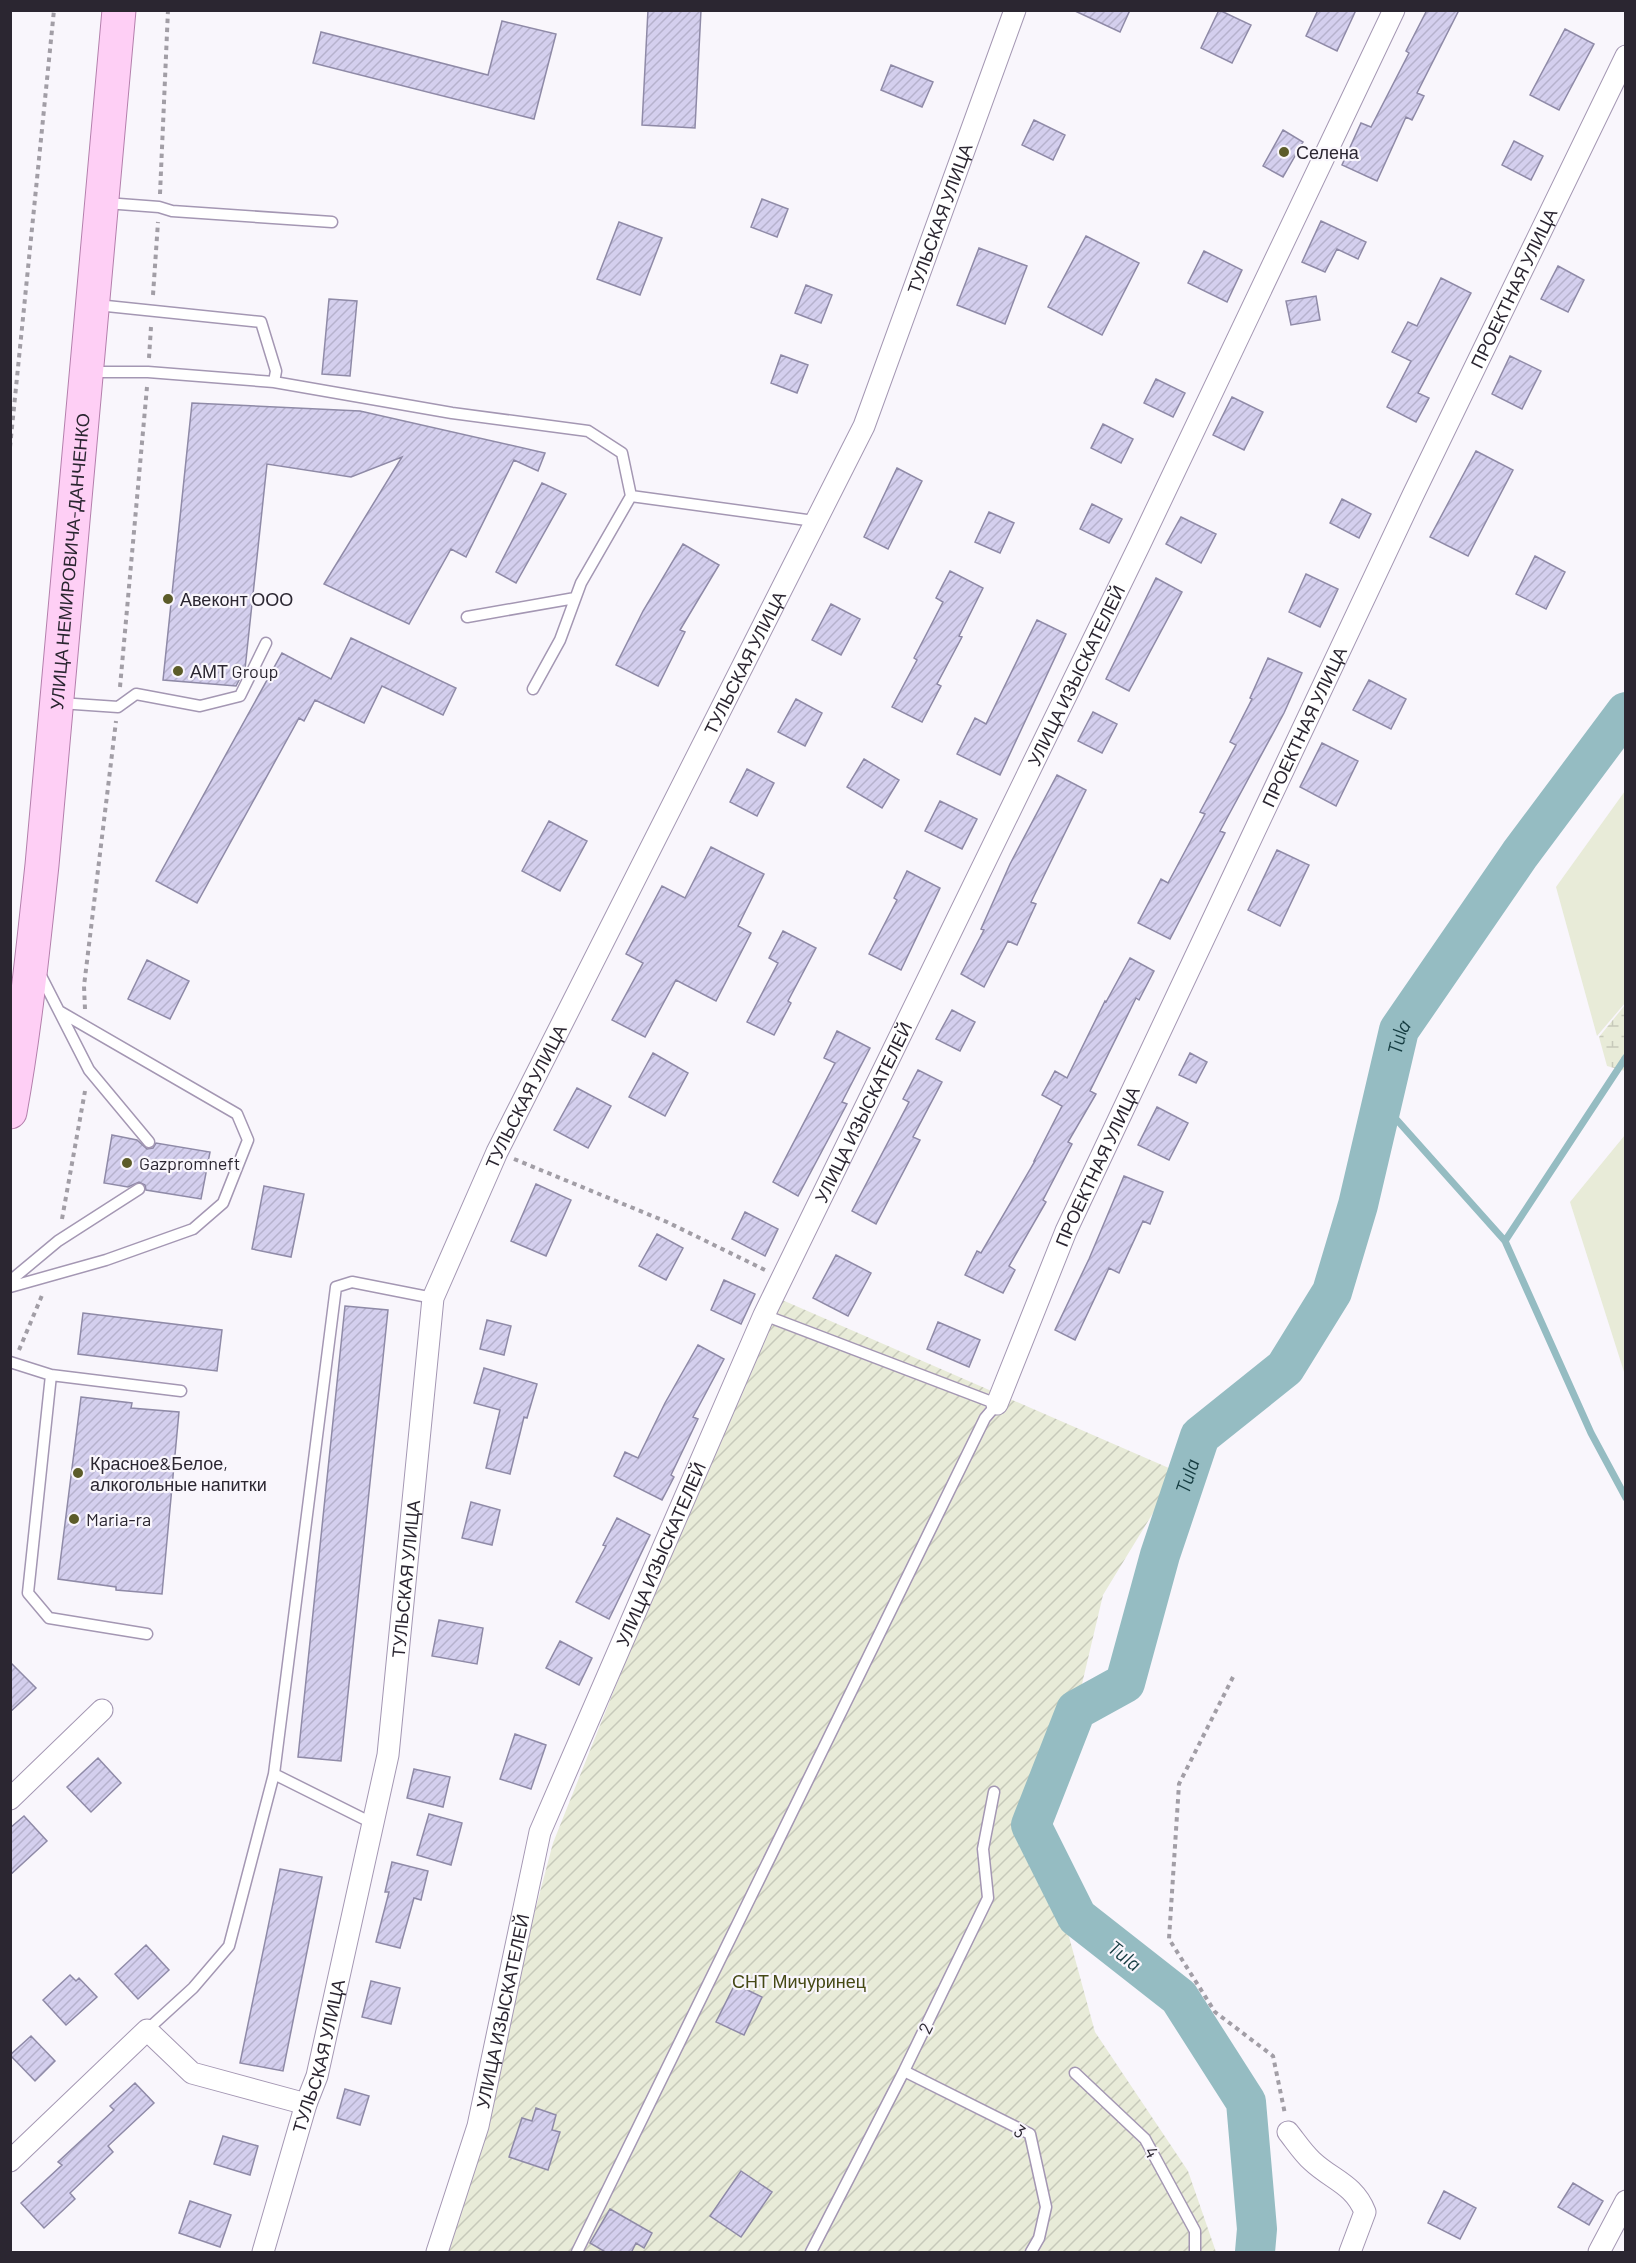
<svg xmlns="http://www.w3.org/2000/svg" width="1636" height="2263" viewBox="0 0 1636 2263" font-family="Barlow,sans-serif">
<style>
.grass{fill:#e8ebd8}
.wetland{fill:url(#wetland-marsh)}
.garden{fill:url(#garden-furrows)}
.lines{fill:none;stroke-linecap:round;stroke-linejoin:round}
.stream{stroke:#95bcc2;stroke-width:7}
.river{stroke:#95bcc2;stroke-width:40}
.building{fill:url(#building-hatch);stroke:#8f8aa7;stroke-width:1.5}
.lane-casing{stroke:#a497b3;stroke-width:13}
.street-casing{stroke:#a497b3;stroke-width:23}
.primary-casing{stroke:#b47fac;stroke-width:35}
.path{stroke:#a29ea6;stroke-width:4;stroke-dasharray:4.5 4.5;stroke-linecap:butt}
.lane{stroke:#fff;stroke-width:10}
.street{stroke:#fff;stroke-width:21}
.primary{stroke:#fecff5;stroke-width:33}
.poi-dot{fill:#5c5c29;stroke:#f9f6fc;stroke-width:2}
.labels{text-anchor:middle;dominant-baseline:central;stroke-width:4.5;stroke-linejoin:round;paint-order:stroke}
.poi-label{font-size:18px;fill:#2b2631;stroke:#f9f6fc;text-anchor:start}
.street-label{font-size:18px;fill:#2b2631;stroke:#f9f6fc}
.park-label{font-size:18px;fill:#454915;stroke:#f9f6fc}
.water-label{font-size:20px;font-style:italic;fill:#143b40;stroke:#f9f6fc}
</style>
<defs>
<pattern id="wetland-marsh" width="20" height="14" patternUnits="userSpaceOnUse" patternTransform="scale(1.5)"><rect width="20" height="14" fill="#e8ebd8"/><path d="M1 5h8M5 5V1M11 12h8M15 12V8" fill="none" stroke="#c7c9ba"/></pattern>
<pattern id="garden-furrows" width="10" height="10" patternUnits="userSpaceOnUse" patternTransform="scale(1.5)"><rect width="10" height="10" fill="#e8ebd8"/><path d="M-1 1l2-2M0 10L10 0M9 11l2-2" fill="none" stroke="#c7c9ba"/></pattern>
<pattern id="building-hatch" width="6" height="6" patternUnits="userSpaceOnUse" patternTransform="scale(1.5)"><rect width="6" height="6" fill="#d4cfee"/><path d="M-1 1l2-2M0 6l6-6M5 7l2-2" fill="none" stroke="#b6b2cd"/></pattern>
</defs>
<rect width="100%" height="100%" fill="#f9f6fc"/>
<path class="grass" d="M1625,791V1003L1597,1036L1556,887Z
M1625,1135V1375L1570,1202Z"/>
<path class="wetland" d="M1625,1005V1071L1607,1066L1599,1037Z"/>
<path class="garden" d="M773,1296L1178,1472L1103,1595L1044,1845L1095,2032L1188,2171L1216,2252H437L478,2126L553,1843L764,1315Z"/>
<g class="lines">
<path class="stream" d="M1399,1030L1388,1110L1505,1241L1591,1433L1626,1498
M1505,1241L1626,1057"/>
<path class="river" id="s1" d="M1255,2252L1257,2229L1246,2102L1179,1997L1077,1917L1031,1825L1076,1710L1125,1683L1160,1555L1200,1436L1285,1368L1332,1292L1358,1205L1399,1030L1520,854L1626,712"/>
</g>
<path class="building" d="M648,10H701L695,128L642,125Z
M1073,10H1130L1120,32Z
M1219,10L1251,25L1232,63L1201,48Z
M1318,10H1356L1337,51L1306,36Z
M1427,10H1459L1417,93L1424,96L1412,120L1406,117L1377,181L1342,165L1361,123L1371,127L1409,53L1406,51Z
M502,21L556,34L534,119L313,63L321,32L488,75Z
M1565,29L1594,44L1559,110L1530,95Z
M891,65L933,82L922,107L881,90Z
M1034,120L1065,135L1053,160L1022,145Z
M1283,130L1303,142L1283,177L1263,166Z
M1514,141L1543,156L1531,180L1502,165Z
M762,199L788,209L777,237L751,227Z
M1321,221L1366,242L1358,259L1337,249L1325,272L1302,262Z
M619,222L662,238L640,295L597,279Z
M1086,236L1139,263L1102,335L1048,307Z
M979,248L1027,266L1005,324L957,305Z
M1204,251L1242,270L1227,302L1188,283Z
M1558,266L1584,280L1568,312L1541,299Z
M1441,278L1471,293L1418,393L1429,398L1416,422L1387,407L1411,361L1392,352L1408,322L1417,326Z
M806,285L832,295L821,323L795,313Z
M1316,296L1320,320L1291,325L1286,301Z
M329,299L357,301L350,376L322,374Z
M781,355L808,365L797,393L771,383Z
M1510,356L1541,371L1522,409L1492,394Z
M1156,379L1185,393L1173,417L1144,403Z
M1232,397L1263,412L1244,450L1213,435Z
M192,403L360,411L545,453L538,471L514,460L466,557L451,549L409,624L324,584L402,457L351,477L267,464L245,669L236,686L163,680Z
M1103,424L1133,439L1121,463L1091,448Z
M1476,451L1513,470L1468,556L1430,537Z
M897,468L922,481L888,549L864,537Z
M542,483L566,494L516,583L496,572Z
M1342,499L1371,514L1359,538L1330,523Z
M1092,504L1122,519L1109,543L1080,529Z
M989,512L1014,523L1000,553L975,542Z
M1181,517L1216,534L1201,563L1166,544Z
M683,544L719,565L680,630L685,632L658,686L616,665L643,611Z
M1535,556L1565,572L1546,609L1516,594Z
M950,571L983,588L959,636L962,637L937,684L941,686L922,722L892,707L917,660L914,658L943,602L936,598Z
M1306,574L1338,589L1320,627L1289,612Z
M1156,578L1182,592L1129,691L1106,679Z
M831,604L860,619L841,655L812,640Z
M1037,620L1066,634L1000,775L957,754L975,718L986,724Z
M351,638L456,688L443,715L382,686L364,723L315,700L304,721L299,718L197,903L156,881L282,653L331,679Z
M1268,658L1302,673L1284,713L1220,831L1225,833L1170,939L1138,923L1161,879L1168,883L1205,814L1200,812L1236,745L1230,742L1252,699L1250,698Z
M1369,680L1406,699L1391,729L1353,710Z
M796,699L822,713L805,746L778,732Z
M1093,712L1117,724L1102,753L1078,741Z
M1322,743L1358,761L1336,806L1300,787Z
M864,759L899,780L882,808L847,787Z
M747,769L774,783L757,816L730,802Z
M1057,775L1086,790L1031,902L1036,904L1017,945L1008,941L984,987L961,974L984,930L981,929L1010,864Z
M940,801L977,819L962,849L925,831Z
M549,821L587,841L560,891L522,871Z
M711,847L764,874L738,926L751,933L716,1001L676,980L645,1037L612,1020L643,963L626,954L662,886L685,898Z
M1277,850L1309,865L1280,926L1248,910Z
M907,871L940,888L901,970L869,954L897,900L894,898Z
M783,931L816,948L788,1001L791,1003L774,1035L747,1022L778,963L769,958Z
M1130,958L1154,971L1139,1000L1136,998L1090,1091L1096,1094L1068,1142L1072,1144L1043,1200L1046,1202L1009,1266L1015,1270L1003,1293L965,1275L977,1251L981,1253L1035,1161H1034L1062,1106L1042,1095L1055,1071L1067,1078L1105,1001L1106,1002Z
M147,960L189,981L170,1019L128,999Z
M952,1010L975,1022L960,1051L936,1039Z
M837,1031L870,1048L842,1102L847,1104L798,1196L773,1182L835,1063L824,1058Z
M653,1053L688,1073L665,1116L629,1097Z
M1190,1053L1207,1062L1196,1083L1179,1075Z
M918,1070L942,1082L913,1137L920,1140L876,1224L852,1211L909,1102L903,1099Z
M577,1088L611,1106L588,1148L554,1130Z
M1157,1107L1188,1123L1169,1160L1138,1145Z
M112,1135L137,1140L147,1149L153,1148L156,1143L210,1152L201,1199L146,1190L145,1185L139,1182L128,1187L104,1183Z
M1124,1176L1163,1192L1150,1224L1143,1221L1119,1273L1109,1268L1075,1340L1055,1330L1089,1259Z
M536,1184L571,1200L546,1256L511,1241Z
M264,1186L304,1194L291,1257L252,1249Z
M745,1212L778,1229L765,1256L732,1239Z
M657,1234L683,1248L666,1280L639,1266Z
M836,1255L871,1273L848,1316L813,1298Z
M724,1280L755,1294L741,1324L711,1310Z
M345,1306L388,1310L341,1761L298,1757Z
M83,1313L222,1330L217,1371L78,1354Z
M487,1320L511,1326L504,1355L480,1349Z
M938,1322L980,1340L969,1367L927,1349Z
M698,1345L724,1359L693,1417L698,1419L671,1475L674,1477L662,1500L614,1476L625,1452L638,1458L665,1403Z
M484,1368L537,1384L527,1418L524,1417L510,1474L486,1468L500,1410L474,1403Z
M81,1397L132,1403L131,1408L179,1412L162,1594L116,1590V1587L58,1579Z
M471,1502L500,1510L492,1545L462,1538Z
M617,1518L650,1535L609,1619L576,1602L606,1546L603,1545Z
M439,1620L483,1628L477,1664L432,1656Z
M560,1641L592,1658L579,1685L546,1668Z
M10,1662L36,1688L10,1712Z
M515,1734L546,1745L531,1789L500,1779Z
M98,1758L121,1783L91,1812L67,1787Z
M414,1769L450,1777L443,1807L407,1798Z
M429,1814L462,1823L451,1865L417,1855Z
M24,1816L47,1841L10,1875V1828Z
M392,1862L428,1871L421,1900L414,1898L400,1948L376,1942L389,1892H385Z
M280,1869L322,1877L283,2071L240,2063Z
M146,1945L169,1970L138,1999L115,1974Z
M70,1975L76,1981L79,1978L97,1997L66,2025L43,2000Z
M371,1981L400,1988L391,2024L362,2017Z
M735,1984L762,1997L744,2035L716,2022Z
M31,2036L55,2061L35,2081L10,2055Z
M135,2083L154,2103L108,2146L113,2152L70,2193L75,2199L44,2228L21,2203L62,2165L58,2162L114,2110L110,2106Z
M345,2089L369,2096L360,2125L337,2118Z
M536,2108L556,2115L552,2130L560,2132L548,2170L509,2157L522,2118L532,2121Z
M223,2136L258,2146L250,2175L214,2164Z
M741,2171L772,2192L741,2237L710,2216Z
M1573,2183L1603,2201L1589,2225L1558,2207Z
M1444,2191L1476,2208L1460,2239L1428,2223Z
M190,2201L231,2215L220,2247L179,2233Z
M610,2209L652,2233L644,2248L636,2243L631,2253H607L590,2243Z"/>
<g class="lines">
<defs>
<path id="lane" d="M106,203L159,207L172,211L332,222
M97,305L261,322L276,371L274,382
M90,372H148L274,382L452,413L588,431L622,453L631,496L581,583L560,640L533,689
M631,496L814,521
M467,617L575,598
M60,703L118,707L136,694L200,706L240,696L266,643
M39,972L89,1070L149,1142
M10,1281L58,1241L139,1189
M10,1287L106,1260L193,1229L223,1203L248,1140L237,1114L59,1011
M10,1362L51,1375
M147,1634L49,1618L28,1593L51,1375L181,1391
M274,1774L372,1823
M147,2030L193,1988L229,1946L274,1774L336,1287L352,1282L433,1298
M904,2071L1030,2134L1046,2207L1039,2238L1031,2252
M1075,2073L1145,2139L1195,2231V2252
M577,2252L985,1418L997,1404L764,1315
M811,2252L904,2071L988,1898L983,1849L994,1792"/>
<g id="street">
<path id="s2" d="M997,1404L1066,1231L1413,495L1626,56"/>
<path d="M10,1799L102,1710"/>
<path d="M1288,2132C1296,2142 1303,2153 1312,2161C1332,2180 1354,2184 1365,2212L1350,2252"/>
<path d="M10,2161L147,2030L192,2073L306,2104"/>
<path id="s3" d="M263,2252L306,2104L317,2076L388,1755L433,1298L497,1152L864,426L1015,10"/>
<path id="s4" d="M437,2252L478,2126L540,1832L764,1315L1139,546L1394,10"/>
<path d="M1599,2252L1626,2201"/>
</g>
<g id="primary">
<path id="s5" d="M10,1112C25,1030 33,948 42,865L119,10"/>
</g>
</defs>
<use href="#lane" class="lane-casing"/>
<use href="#street" class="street-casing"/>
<use href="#primary" class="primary-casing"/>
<path class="path" d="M160,194L168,10
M153,295L158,222
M149,358L151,327
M10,447L54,10
M120,687L147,387
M85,1009L84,986L116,721
M514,1159L667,1222L765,1270
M62,1219L85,1091
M19,1350L43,1293
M1233,1677L1179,1784L1169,1939L1215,2012L1273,2056L1285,2114"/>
<use href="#lane" class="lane"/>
<use href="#street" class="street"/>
<use href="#primary" class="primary"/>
</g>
<g class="poi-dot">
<circle cx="1284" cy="152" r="6"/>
<circle cx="168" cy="599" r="6"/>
<circle cx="178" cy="671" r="6"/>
<circle cx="127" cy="1163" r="6"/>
<circle cx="78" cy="1473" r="6"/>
<circle cx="74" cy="1519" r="6"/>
</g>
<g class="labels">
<g class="poi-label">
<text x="1296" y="152">Селена</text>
<text x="180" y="599">Авеконт ООО</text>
<text x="190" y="671">АМТ Group</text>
<text x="139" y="1163">Gazpromneft</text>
<text x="90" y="1463">Красное&amp;Белое,<tspan x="90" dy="21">алкогольные напитки</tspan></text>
<text x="86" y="1519">Maria-ra</text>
</g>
<g class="street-label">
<text stroke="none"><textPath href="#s3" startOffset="2166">ТУЛЬСКАЯ УЛИЦА</textPath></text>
<text stroke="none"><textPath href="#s2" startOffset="1230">ПРОЕКТНАЯ УЛИЦА</textPath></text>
<text stroke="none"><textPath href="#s5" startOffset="554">УЛИЦА НЕМИРОВИЧА-ДАНЧЕНКО</textPath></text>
<text stroke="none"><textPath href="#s3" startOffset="1680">ТУЛЬСКАЯ УЛИЦА</textPath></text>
<text stroke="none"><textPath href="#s4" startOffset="1708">УЛИЦА ИЗЫСКАТЕЛЕЙ</textPath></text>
<text stroke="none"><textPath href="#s2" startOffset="744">ПРОЕКТНАЯ УЛИЦА</textPath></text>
<text stroke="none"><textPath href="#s3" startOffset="1194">ТУЛЬСКАЯ УЛИЦА</textPath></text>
<text stroke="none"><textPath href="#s4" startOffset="1222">УЛИЦА ИЗЫСКАТЕЛЕЙ</textPath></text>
<text stroke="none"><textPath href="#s2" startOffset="258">ПРОЕКТНАЯ УЛИЦА</textPath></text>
<text stroke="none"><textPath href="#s4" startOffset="736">УЛИЦА ИЗЫСКАТЕЛЕЙ</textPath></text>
<text stroke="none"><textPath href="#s3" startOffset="690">ТУЛЬСКАЯ УЛИЦА</textPath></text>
<text stroke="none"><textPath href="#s4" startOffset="250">УЛИЦА ИЗЫСКАТЕЛЕЙ</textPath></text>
<text transform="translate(925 2028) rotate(-64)">2</text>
<text stroke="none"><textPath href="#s3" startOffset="204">ТУЛЬСКАЯ УЛИЦА</textPath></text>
<text transform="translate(1020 2131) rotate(35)">3</text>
<text transform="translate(1152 2152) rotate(61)">4</text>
</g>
<g class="park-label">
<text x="799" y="1981">СНТ Мичуринец</text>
</g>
<g class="water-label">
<text stroke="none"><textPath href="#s1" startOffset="1407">Tula</textPath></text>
<text stroke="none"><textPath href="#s1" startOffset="903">Tula</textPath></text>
<text transform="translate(1125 1955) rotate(38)">Tula</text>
</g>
</g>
<rect width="1636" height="2263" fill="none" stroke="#2b2631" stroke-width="24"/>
</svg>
